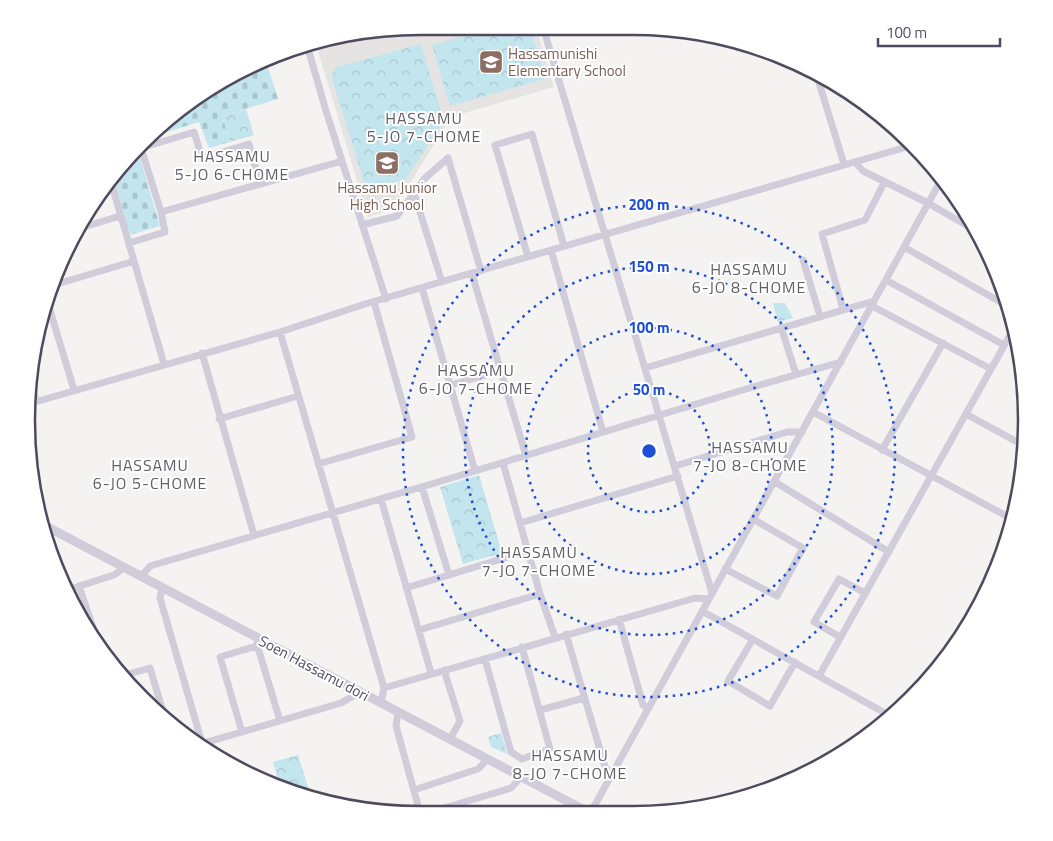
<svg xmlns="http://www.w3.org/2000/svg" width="1053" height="841" viewBox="0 0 1053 841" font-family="'Titillium Web',sans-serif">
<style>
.education{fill:#e5e4e3}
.forest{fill:url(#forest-crowns)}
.cemetery{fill:url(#cemetery-stones)}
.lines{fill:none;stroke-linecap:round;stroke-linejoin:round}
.minor{stroke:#d0ccda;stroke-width:7}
.tertiary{stroke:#d0ccda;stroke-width:9}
.ring{fill:none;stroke:#1d4ed8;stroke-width:2.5;stroke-dasharray:2.5 5}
.labels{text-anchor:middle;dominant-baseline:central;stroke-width:4;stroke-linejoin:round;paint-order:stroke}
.education-label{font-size:15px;fill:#785e54;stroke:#fff;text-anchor:start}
.street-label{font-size:15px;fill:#504a5e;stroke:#fff}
.neighbourhood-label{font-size:16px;letter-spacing:1px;fill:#615e66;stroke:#fff}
.rim{fill:none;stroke:#504a5e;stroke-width:2.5}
.centre{fill:#1d4ed8;stroke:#fff;stroke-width:2.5}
.ring-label{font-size:15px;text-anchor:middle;font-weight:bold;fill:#1d4ed8;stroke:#fff;stroke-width:4;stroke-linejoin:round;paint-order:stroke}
</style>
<defs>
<pattern id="forest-crowns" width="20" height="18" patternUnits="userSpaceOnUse" patternTransform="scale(1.25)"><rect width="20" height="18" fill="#c3e5ee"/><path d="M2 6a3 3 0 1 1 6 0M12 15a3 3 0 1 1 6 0" fill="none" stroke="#a9c6ce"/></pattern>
<pattern id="cemetery-stones" width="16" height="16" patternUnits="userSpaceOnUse" patternTransform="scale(1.25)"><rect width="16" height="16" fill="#c3e5ee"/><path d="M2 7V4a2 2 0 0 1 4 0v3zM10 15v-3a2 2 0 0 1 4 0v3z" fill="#a9c6ce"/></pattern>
</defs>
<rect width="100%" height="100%" fill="#f4f3f1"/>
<path class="education" d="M420,26L536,27L554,87L451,117L394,209L368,217L315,41Z"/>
<path class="forest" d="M497,27H530L545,79L450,106L432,45Z
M421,44L444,121L406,179L366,189L331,75L337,67Z
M246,109L254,135L230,142L222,116Z
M773,303H785L793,318L778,322Z
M479,475L502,553L463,564L440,487Z
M501,733L507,754L491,747L488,737Z
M298,755L308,787L307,789L295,793L280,788L273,762Z"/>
<path class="cemetery" d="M266,61L278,99L222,116L230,142L209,148L199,122L145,139L224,79Z
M137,148L160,226L130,235L114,179Z"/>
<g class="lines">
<path class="minor" d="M543,27L712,593
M307,45L326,111L386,299
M816,73L844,164
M855,162L863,171L928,203L978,232
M111,182L164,364
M414,193L442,282
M161,212L141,148L194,132L202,158L249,144L260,184
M362,225L397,216L424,179L448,158L481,271
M77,229L120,216
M129,243L165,232L161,212L342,161
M904,247L1009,307
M551,250L603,432
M528,257L495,145L532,134L564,246
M803,260L820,316
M472,274L526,456
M886,280L1004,345
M54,285L134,261
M422,288L475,471
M47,300L74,390
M872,306L991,369
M843,309L822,234L865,220L884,183
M781,327L796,374
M280,332L384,688L381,703
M202,353L254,535
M645,368L874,301
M31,385L36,401
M451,385L500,371
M28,404L280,332L365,304L910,146
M813,412L1014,520
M966,414L1026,447
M219,419L298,396
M882,450L943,343
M503,463L540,594L555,637
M318,464L412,437L374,302
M675,466L787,432H802
M775,482L889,552
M422,487L449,575
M381,499L431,673
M520,523L678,476
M725,569L777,596L803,548L753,519
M141,577L150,566L435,483L746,389L841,362
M79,586L99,645
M162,588L160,598L202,743
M406,588L528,551
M67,590L114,575L124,568
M702,611L892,717
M619,619L643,705L649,708
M419,630L540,594
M566,634L605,767L612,774
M840,637L814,622L839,579L865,593
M753,639L728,681L770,706L795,662
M256,646L259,651L280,721
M485,659L511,752L522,759L550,749L522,647
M444,670L460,721L450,739
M121,676L150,668L164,715
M819,676L1014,328
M384,688L695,598L708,599
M540,710L584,698
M398,712L396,726L419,809
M242,732L220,657L256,646L259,638
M197,745L341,703L360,692
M414,790L478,769L488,759
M441,809L511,788L521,777
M591,812L940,182"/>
<path class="tertiary" d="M40,523L588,812"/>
</g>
<g class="ring">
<circle cx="649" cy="451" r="61"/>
<circle cx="649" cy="451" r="123"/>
<circle cx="649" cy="451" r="184"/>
<circle cx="649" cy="451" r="246"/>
</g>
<defs>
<symbol id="school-square" viewBox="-11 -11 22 22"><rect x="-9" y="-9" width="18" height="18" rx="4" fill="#8d6e63" stroke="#fff"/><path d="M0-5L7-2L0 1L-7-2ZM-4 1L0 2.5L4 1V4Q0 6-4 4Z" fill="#fff"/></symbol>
</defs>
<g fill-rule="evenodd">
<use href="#school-square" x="477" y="48" width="28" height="28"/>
<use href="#school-square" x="373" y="149" width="28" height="28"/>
</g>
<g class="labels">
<g class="education-label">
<text x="508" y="53">Hassamunishi<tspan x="508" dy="17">Elementary School</tspan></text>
<text x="387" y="187" text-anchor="middle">Hassamu Junior<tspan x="387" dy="17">High School</tspan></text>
</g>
<g class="street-label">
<text transform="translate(314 668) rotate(28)">Soen Hassamu dori</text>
</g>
<g class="neighbourhood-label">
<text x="424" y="118">HASSAMU<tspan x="424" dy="18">5-JO 7-CHOME</tspan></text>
<text x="232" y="156">HASSAMU<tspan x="232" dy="18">5-JO 6-CHOME</tspan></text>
<text x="749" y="269">HASSAMU<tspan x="749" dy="18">6-JO 8-CHOME</tspan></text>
<text x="476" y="370">HASSAMU<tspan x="476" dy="18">6-JO 7-CHOME</tspan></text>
<text x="750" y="447">HASSAMU<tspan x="750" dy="18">7-JO 8-CHOME</tspan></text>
<text x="150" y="465">HASSAMU<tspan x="150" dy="18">6-JO 5-CHOME</tspan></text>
<text x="539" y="552">HASSAMU<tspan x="539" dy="18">7-JO 7-CHOME</tspan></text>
<text x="570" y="755">HASSAMU<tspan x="570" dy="18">8-JO 7-CHOME</tspan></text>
</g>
</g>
<path d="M0 0H1053V841H0ZM420 35H633A385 385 0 0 1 1018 420V421A385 385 0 0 1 633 806H420A385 385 0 0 1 35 421V420A385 385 0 0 1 420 35Z" fill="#fff" fill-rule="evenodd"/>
<path class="rim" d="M420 35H633A385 385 0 0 1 1018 420V421A385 385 0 0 1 633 806H420A385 385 0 0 1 35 421V420A385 385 0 0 1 420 35Z"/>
<circle cx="649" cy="451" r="8" class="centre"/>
<g class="ring-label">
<text x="649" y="210">200 m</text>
<text x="649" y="272">150 m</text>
<text x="649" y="333">100 m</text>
<text x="649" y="395">50 m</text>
</g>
<path d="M878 38v8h122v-8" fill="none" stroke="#504a5e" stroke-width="2.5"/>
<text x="886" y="38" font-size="15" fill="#504a5e" stroke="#ffffff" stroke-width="4" paint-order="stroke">100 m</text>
</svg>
